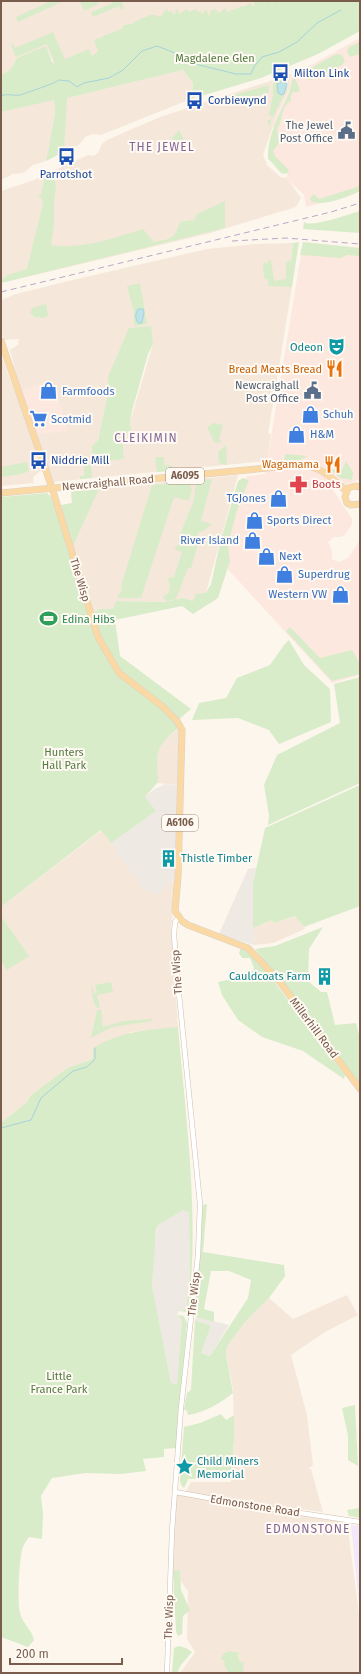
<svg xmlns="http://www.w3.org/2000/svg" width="361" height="1674" viewBox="0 0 361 1674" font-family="'Fira Sans',sans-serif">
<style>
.residential{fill:#f5e8da;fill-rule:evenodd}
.commercial{fill:#fde8e0}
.industrial{fill:#efe9e4}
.education{fill:#f3e8fa}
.green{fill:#d8ecc9}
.water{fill:#bfe3e8;stroke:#a5d3da}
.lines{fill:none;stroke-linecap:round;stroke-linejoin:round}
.stream{stroke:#a5d3da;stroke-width:1}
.tertiary-casing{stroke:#d1beb0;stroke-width:5.5}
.primary-casing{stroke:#dad1cd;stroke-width:7}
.tertiary{stroke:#fff;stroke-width:4.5}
.primary{stroke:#fbd9a5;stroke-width:6}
.rail{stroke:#b9a8c9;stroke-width:1;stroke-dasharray:6 4;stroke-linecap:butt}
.labels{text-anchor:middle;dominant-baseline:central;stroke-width:4;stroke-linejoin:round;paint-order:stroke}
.shield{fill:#fffaf3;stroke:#a28b7f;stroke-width:1}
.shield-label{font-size:10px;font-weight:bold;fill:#7a5c4d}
.park-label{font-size:11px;fill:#537a41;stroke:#fffaf3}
.transit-label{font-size:11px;fill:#164399;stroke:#fffaf3;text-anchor:start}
.service-label{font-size:11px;fill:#4e5e75;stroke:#fffaf3;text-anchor:end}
.culture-label{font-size:11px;fill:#0d838f;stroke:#fffaf3;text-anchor:end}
.food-label{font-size:11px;fill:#c56008;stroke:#fffaf3;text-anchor:end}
.shop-label{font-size:11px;fill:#366cbe;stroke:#fffaf3;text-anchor:start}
.street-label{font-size:11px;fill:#7a5c4d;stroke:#fffaf3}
.health-label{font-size:11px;fill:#be3a42;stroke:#fffaf3;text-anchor:start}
.leisure-label{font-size:11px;fill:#27864d;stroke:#fffaf3;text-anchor:start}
.neighbourhood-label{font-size:12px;letter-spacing:1px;fill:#846695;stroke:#fffaf3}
</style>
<rect width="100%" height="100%" fill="#fdf6ec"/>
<path class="residential" d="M1,1H285L258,13L92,57L54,64L46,47L17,58L10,70L1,75Z
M183,70L193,83L191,99L101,135L93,134L85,137L79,145L64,152L66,98Z
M291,74L290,88L278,112L263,155L267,165L280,177L287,178L301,198L296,207L207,234L1,283V191L34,180L88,155L93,156L98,153L102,144L107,140L160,117Z
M54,99L55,113L46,161L33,165L23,173L13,174L1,180V112Z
M293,243L288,286L292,287L268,434H271L267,461L53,482L36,434L39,433L20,390L10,350L18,345L19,339L4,340L1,331V300L16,294L64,282L207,249L257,244ZM153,344L130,422L132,430L126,431L122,435L124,459L92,446L98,440L108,393V377Z
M1,355L39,457H37L41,471L34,476L33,483L1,486Z
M238,475L206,593L193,601L183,598L164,602L116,601L113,609H99L93,613L62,508L72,503L71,491Z
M179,728L178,785L157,783V753L162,741Z
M102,830L144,890L157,894L171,881L175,880L172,923H171L178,1027L130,1032L93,1059L67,1068L30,1096L28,1101L1,1123V907Z
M296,916L305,929L273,943L254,945L253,928L272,920L274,923Z
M347,1295L358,1315L325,1332L291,1355L307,1415L313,1465L308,1469H311L323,1512L292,1508L291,1512L347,1522L360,1622V1673H180L195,1652L187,1639L188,1591L172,1570L177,1494L184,1495L191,1482H231L234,1440L233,1389L226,1354L227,1346L246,1321L269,1298L293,1319Z"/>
<path class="commercial" d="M360,38V191L352,195L306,207L304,195L286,178L288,174L272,159L271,155L277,129L272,126L290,88L291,76Z
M303,242L360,248V479L333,490L352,519V524L346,534L341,537H334L328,542L332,551V559L339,562L348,558L360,540V675L332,683L225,566L226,549L247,476L265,474Z
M52,380L68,431L36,434L20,390Z"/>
<path class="industrial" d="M165,784L179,786L175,880L171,881L157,895L144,890L111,843L156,811L144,797L155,789Z
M254,868H256L253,883L254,945L219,934L248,869Z
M183,1210L189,1213L190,1280L186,1309L179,1311L177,1315L182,1320L177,1384L171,1383L154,1298L152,1286L154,1245L158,1225Z
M196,1317L229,1325L210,1356L201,1353L211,1326L195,1320Z"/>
<path class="education" d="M351,1525L360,1526V1612Z"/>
<path class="green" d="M51,1H64L18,22L16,17Z
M80,1H98L97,5L84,11Z
M112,1H122L124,9L121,10L119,6L93,17L91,12L113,3Z
M253,1H270L273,6L272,1H360V31L318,54L261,78L191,99L193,83L183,70L67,98L64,152L46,161L55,113L54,100L1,112V75L10,70L17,58L46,46L52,62L55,64L47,44L16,57L11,45L13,44L15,48L53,32L65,59L89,49L92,56L98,51L94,40L99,38L102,39L101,37L123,28L122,26L129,24L130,25L134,23V22L150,15H157L158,17L163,15V13L167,9L169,12L172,11L173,14L176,13L175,10L177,9L179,14L187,9L188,12L196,9L198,12L201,11L202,15L206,9L210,17V11L215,9L219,13L225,8L227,12L243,6L244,7L250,3L253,6H255Z
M360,42V54L350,57L347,52L349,47Z
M336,54L342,55L345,61L342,65L310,80L307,79L304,72Z
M287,77V89L268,127V120H271L272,116L269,115L273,95V83Z
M293,78H295L300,90L298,92H293L291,95V101C280,106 284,120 277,129L279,143L273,151L275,156L289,170L288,173L284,174L282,171L283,175L271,162L280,169L268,159C267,134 280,115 289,93C291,88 291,83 293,78Z
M269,85V92L247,100L228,101L227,97Z
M179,130L184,140L182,145L179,143L177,144L172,138Z
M53,174L56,185L54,203V224L51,245C80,250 114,238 143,229L154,242C171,239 174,239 180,222L194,220L197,214L225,201V228L1,283V279L5,278L7,275L27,269L43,203L42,198L37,197L41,195L44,179Z
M360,186V191C347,197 326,206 312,202L310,198L314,194L319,199Z
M360,211V233L303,229L304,222C312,228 349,214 360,211Z
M299,242L292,287L268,286V280L264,278L263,263H268V261L271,260L274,281L286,279V262L291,261L293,243Z
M303,242L360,248V256L347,255L341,258L300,255Z
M140,283L147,324L134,326V312L127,286Z
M46,304L48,315L45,318L35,317L30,313L32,308Z
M151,326L153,344L148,354L132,411L130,424L132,430L127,431V435H122L124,459L93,462L92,446L98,440L108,393V377L129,328Z
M214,423L223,425L219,440L222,441L219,443L214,442L207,427Z
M226,445L227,465L219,463L218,452Z
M285,454L308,456L300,460L284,461Z
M155,457H164V465L172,466V471L157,472Z
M346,461L353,472L352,480L340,478L330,469L341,472Z
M27,462L29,471L22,474L1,477V467Z
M91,462L92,478L80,479V476H84V463Z
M243,478L249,480L237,511L228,544L230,561L218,598L193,614L182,606L115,620L120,656L191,709L177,721V729C154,748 157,753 158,782L145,797L156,811L111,843L101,830L1,907V497L47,493L52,498L89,615L99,609H113L116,601L164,602L183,598L193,601L196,594L206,593L211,584L221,539L238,481Z
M212,479L201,521L212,524L202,532L199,531L196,539L199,541L191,568H188L176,599L167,601L163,598L165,595L168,594L170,587L168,578L174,577L182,552L174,549L181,542L178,540L194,500L196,483L202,480Z
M189,482L192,490L189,501L174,497L141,598H117L122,589L121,586L152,485Z
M99,489L73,546L61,505L72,503L71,491Z
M290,627L320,658L352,650L360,663V674L332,681L286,631Z
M289,640L304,665L330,689L331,722L279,744L269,730L238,718L192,720L199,703L226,698L237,678L270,665L284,645Z
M360,677V783L268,825L269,815L264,785L277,755L340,723L334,684Z
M360,785V906L304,927L295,916L274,923L272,920L253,928V883L265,828Z
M1,916L29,956L7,970L1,961Z
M323,927L309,949L308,981L321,992H327L335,1025L356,1023L360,1039V1085L255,949L275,946Z
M241,948L250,953L276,984L345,1075L344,1079L303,1051L262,1037L238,1020L222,995L218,982L236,978L243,979L246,971H253L254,968L250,958H242L239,953Z
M111,982L113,992L97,995L100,1007L97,1008L94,1003L91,988L92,986L94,994L97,993L95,985Z
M101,1009L103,1027L123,1021L152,1019V1021L112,1027L91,1038L97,1010Z
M178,1027C186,1121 200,1218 188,1312L179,1311L186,1309L190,1280L189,1213L183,1210L158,1225L156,1230L152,1286L171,1383L177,1384L182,1320L177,1315L184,1316L187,1323L176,1448L164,1449V1457L143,1459L146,1471L120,1474L86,1473L52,1478L41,1496L43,1513L42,1539L29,1537C27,1540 24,1544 23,1547C19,1558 17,1603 20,1613C23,1624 32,1630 34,1640L28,1647L1,1637V1123L28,1101L30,1096L67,1068L93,1059V1048C123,1031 144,1030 178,1027Z
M207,1204L203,1252L284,1265L285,1276L269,1298L246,1321L227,1346L226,1354L233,1393C219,1404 206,1412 188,1415L187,1411L184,1409L187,1393L191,1390L195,1320L211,1326L201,1353L210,1356L248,1298L251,1280L229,1271H211L204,1309L214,1312V1322L196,1317L195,1315L203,1205Z
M355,1405L358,1466L348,1460V1436L342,1408Z
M221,1414L226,1420L234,1415V1440L231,1478L187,1479L188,1480L184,1488L181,1485L180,1480L184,1427L200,1423Z
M360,1508V1518L349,1516L347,1510Z
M180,1570L181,1590L190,1610L183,1616L182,1634L178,1636L176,1631L173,1571Z
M179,1646L186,1648L192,1652L181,1665L177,1673H172L174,1648Z
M229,1651L240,1653L237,1655L241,1663L244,1661L243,1673H229L224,1665L225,1662L221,1659L223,1654Z"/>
<path class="water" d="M283,81L287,84L284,94L281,95L278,93L277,84Z
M138,309H143L144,312L142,323H138C135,318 135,314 138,309Z"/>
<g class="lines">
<path class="stream" d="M1,96C7,93 13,96 20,95C26,93 56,83 59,80L69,81L77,87L84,83L109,78L123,70L142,51L157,46L185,57L199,65L236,74H251L254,67L262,57L279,52L297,42L317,23L341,10
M1,1128L31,1120L41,1098L73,1071L87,1067L95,1059V1048"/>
<defs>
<path id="tertiary" d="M175,1492L248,1505L360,1522
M167,1673L172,1531L181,1408L198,1255L200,1204L177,974L174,935L175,922L179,917"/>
<path id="primary" d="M1,341L52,488L98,637L119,673L162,706L177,721L182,730L178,877L175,911L182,921L188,925L248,948L279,981L360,1089
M360,487L355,486L348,488L345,497L347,503L351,505L360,504
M1,493L300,465C321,466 332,478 346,491"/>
</defs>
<use href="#tertiary" class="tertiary-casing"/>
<use href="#primary" class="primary-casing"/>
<use href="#tertiary" class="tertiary"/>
<use href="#primary" class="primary"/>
<path class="rail" d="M232,241L286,238L360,244
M1,292L331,212L360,203"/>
</g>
<defs>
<symbol id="bus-bare" viewBox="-9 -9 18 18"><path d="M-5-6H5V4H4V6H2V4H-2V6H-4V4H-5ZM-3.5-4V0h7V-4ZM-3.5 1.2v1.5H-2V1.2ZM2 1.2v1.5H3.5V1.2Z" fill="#1a4fb4" stroke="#fffaf3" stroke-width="2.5" paint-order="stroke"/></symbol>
<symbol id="civic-bare" viewBox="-9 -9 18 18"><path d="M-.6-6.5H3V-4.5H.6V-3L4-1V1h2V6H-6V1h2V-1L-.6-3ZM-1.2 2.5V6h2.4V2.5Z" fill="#5c6f8a" stroke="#fffaf3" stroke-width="2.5" paint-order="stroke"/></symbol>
<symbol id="theatre-bare" viewBox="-9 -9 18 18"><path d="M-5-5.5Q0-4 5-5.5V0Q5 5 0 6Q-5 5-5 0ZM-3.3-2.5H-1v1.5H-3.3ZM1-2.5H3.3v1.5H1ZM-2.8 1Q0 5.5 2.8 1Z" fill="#0f9aa8" stroke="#fffaf3" stroke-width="2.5" paint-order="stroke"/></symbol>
<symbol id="restaurant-bare" viewBox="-9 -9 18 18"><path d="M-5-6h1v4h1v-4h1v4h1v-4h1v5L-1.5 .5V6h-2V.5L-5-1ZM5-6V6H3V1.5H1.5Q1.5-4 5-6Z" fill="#e8710a" stroke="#fffaf3" stroke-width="2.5" paint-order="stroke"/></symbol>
<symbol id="shop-bare" viewBox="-9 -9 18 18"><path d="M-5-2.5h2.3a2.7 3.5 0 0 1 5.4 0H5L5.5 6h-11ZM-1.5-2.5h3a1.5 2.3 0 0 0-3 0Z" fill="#3f7fe0" stroke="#fffaf3" stroke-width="2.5" paint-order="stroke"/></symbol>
<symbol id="supermarket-bare" viewBox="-9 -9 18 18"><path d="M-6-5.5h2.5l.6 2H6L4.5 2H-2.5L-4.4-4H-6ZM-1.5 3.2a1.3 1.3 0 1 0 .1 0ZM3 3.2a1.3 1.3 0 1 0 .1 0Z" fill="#3f7fe0" stroke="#fffaf3" stroke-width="2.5" paint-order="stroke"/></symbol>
<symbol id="pharmacy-bare" viewBox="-9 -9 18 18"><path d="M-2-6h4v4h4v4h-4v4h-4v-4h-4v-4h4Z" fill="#e0444e" stroke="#fffaf3" stroke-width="2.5" paint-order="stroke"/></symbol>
<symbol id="stadium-bare" viewBox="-9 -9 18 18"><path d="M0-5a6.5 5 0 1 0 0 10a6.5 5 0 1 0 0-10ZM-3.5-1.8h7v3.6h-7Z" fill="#2e9e5b" stroke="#fffaf3" stroke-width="2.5" paint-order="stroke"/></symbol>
<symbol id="building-bare" viewBox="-9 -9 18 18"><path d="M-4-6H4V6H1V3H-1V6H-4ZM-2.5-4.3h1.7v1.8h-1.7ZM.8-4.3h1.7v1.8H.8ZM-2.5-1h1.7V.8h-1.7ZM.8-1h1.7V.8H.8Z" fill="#0f9aa8" stroke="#fffaf3" stroke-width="2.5" paint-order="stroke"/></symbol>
<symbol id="sight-bare" viewBox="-9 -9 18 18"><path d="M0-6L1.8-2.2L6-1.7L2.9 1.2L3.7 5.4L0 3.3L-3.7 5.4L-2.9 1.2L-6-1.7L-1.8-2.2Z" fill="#0f9aa8" stroke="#fffaf3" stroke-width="2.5" paint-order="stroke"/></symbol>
</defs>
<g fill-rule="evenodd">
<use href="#bus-bare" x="268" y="60" width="25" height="25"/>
<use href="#bus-bare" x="182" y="88" width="25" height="25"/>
<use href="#civic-bare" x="334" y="118" width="25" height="25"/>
<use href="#bus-bare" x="54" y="144" width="25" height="25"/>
<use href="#theatre-bare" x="324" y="334" width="25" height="25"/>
<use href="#restaurant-bare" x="322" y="356" width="25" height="25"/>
<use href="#shop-bare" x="36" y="378" width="25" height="25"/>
<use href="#civic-bare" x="300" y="378" width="25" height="25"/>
<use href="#shop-bare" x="298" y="402" width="25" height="25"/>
<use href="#supermarket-bare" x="26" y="406" width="25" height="25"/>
<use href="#shop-bare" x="284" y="422" width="25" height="25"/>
<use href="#bus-bare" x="26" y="448" width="25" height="25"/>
<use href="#restaurant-bare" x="320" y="452" width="25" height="25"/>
<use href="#pharmacy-bare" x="286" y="472" width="25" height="25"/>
<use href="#shop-bare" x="266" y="486" width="25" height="25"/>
<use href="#shop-bare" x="242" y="508" width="25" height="25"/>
<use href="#shop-bare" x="240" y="528" width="25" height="25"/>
<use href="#shop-bare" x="254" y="544" width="25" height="25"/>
<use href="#shop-bare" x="272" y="562" width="25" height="25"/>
<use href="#shop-bare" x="328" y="582" width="25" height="25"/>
<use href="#stadium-bare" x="36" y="606" width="25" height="25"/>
<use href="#building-bare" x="156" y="846" width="25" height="25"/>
<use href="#building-bare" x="312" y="964" width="25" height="25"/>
<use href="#sight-bare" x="172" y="1454" width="25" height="25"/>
</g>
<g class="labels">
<g class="shield">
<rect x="166" y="468" width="38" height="16" rx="3"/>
<rect x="162" y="815" width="36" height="16" rx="3"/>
</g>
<g class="shield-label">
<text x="185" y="476">A6095</text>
<text x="180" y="823">A6106</text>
</g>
<g class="park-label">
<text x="215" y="58">Magdalene Glen</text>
<text x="64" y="752">Hunters<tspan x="64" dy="13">Hall Park</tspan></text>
<text x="59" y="1376">Little<tspan x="59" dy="13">France Park</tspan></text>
</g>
<g class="transit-label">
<text x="294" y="73">Milton Link</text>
<text x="208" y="100">Corbiewynd</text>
<text x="66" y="174" text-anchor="middle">Parrotshot</text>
<text x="51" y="460">Niddrie Mill</text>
</g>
<g class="service-label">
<text x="333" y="125">The Jewel<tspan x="333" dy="13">Post Office</tspan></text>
<text x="299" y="385">Newcraighall<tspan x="299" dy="13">Post Office</tspan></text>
</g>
<g class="culture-label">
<text x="323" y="347">Odeon</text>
<text x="181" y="858" text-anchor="start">Thistle Timber</text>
<text x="311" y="976">Cauldcoats Farm</text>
<text x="197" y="1461" text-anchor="start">Child Miners<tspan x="197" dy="13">Memorial</tspan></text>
</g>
<g class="food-label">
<text x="322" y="369">Bread Meats Bread</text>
<text x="319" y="464">Wagamama</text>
</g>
<g class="shop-label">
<text x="62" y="391">Farmfoods</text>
<text x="323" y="414">Schuh</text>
<text x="51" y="419">Scotmid</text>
<text x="310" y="434">H&amp;M</text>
<text x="266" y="498" text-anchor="end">TGJones</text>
<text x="267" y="520">Sports Direct</text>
<text x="239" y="540" text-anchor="end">River Island</text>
<text x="279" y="556">Next</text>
<text x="298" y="574">Superdrug</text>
<text x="327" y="594" text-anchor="end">Western VW</text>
</g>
<g class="street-label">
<text transform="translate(108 483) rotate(-5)">Newcraighall Road</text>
<text transform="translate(80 580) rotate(73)">The Wisp</text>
<text transform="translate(177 972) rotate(-94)">The Wisp</text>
<text transform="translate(314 1028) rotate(53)">Millerhill Road</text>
<text transform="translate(194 1294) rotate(-84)">The Wisp</text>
<text transform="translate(255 1506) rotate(9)">Edmonstone Road</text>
<text transform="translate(169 1617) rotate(-88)">The Wisp</text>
</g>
<g class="health-label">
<text x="312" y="484">Boots</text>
</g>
<g class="leisure-label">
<text x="62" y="619">Edina Hibs</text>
</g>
<g class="neighbourhood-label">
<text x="162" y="147">THE JEWEL</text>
<text x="146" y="438">CLEIKIMIN</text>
<text x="308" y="1529">EDMONSTONE</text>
</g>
</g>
<rect width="361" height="1674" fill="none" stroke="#7a5c4d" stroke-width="4"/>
<path d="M10 1658v6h112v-6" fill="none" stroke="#7a5c4d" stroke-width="2"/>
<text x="16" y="1658" font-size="12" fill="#7a5c4d" stroke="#fffaf3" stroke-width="3" paint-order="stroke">200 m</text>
</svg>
